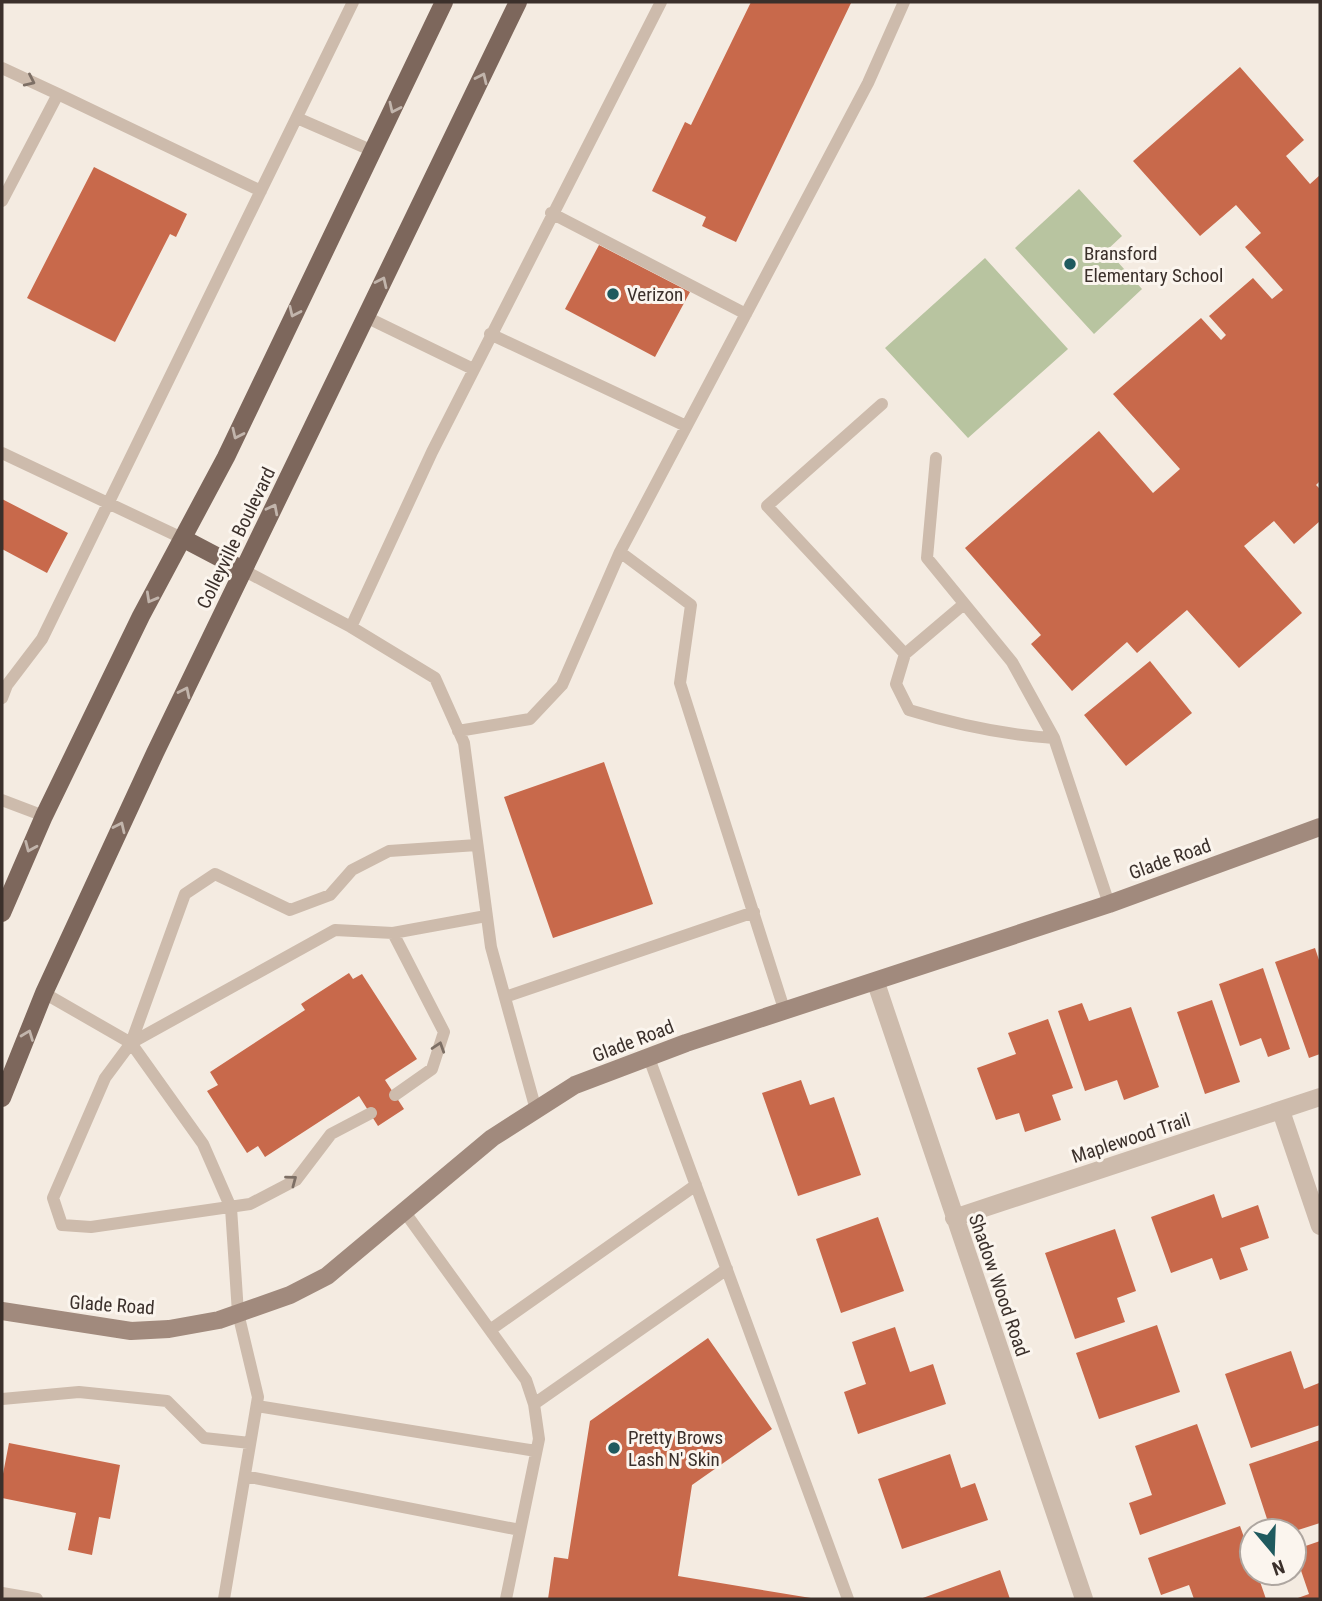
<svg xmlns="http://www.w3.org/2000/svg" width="1322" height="1601" viewBox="0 0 1322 1601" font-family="'Roboto Condensed',sans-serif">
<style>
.green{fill:#b8c4a0}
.building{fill:#c8694b}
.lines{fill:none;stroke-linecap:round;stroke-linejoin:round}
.service{stroke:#cdbbac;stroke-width:12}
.minor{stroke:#cdbbac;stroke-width:18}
.secondary{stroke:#a18a7d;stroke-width:18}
.primary{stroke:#7d675c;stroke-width:18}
.oneway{stroke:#c2b5ac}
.oneway2{stroke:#7d6f65}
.poi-dot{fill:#1f5a5e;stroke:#fbf5ee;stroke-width:2.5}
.labels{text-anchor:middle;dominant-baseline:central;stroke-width:6;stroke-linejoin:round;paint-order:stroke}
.poi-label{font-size:19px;fill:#3b302b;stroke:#fbf5ee;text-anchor:start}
.street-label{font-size:19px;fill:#3b302b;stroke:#fbf5ee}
</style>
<rect width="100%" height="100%" fill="#f4ebe1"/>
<path class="green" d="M1079,189L1122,236L1107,250L1142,289L1094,334L1015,248Z
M985,258L1068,349L968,438L885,348Z"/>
<path class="building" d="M751,2L851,3L736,242L702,226L706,217L652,191L685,122L691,125Z
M1240,67L1304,140L1286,156L1310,184L1320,175V481L1316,485L1320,489V521L1294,544L1274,521L1244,546L1302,613L1239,668L1187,610L1137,653L1127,642L1072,691L1031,644L1041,635L965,548L1099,431L1153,493L1180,469L1113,394L1201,318L1221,340L1226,335L1209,316L1253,278L1272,299L1283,290L1245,247L1261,233L1236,205L1200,236L1133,161Z
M94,167L187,214L176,237L170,234L115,342L27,298Z
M599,245L690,292L655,357L565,309Z
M2,499L68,533L47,573L2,549Z
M1150,661L1192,713L1126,766L1084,715Z
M604,762L653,904L553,938L504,797Z
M1315,948L1320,963V1054L1309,1058L1275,962Z
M1263,968L1290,1049L1268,1057L1261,1038L1240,1046L1219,984Z
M349,973L353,979L362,974L417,1059L385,1080L404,1109L378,1126L359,1096L265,1157L258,1146L247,1153L207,1091L218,1085L210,1072L305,1010L301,1004Z
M1212,1000L1240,1082L1205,1094L1177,1012Z
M1082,1003L1089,1021L1131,1007L1159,1087L1124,1100L1117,1080L1085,1091L1058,1011Z
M1048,1019L1073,1088L1052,1095L1061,1120L1025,1132L1019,1113L996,1120L977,1068L1016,1054L1008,1033Z
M801,1080L810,1105L834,1097L861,1175L798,1196L762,1093Z
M1214,1194L1222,1218L1258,1205L1269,1238L1240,1248L1248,1270L1220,1280L1212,1258L1171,1273L1151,1217Z
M878,1217L904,1291L841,1313L816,1239Z
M1115,1229L1136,1291L1117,1298L1125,1322L1075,1339L1045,1253Z
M1157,1325L1180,1392L1099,1419L1076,1353Z
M895,1327L910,1372L933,1364L946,1404L858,1434L844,1392L866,1384L852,1342Z
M708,1338L772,1429L692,1485L678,1576L817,1599H548L554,1557L568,1559L590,1421Z
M1291,1351L1304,1389L1319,1383L1320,1425L1251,1448L1225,1374Z
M1197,1424L1226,1504L1140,1535L1129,1503L1152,1495L1135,1446Z
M1320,1440V1523L1295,1531H1271L1249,1464Z
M9,1443L120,1465L110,1519L99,1517L92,1555L68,1550L76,1513L2,1498V1479Z
M950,1454L961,1488L975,1483L988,1520L902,1549L878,1479Z
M1240,1526L1252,1560V1573H1257L1266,1599H1194L1189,1585L1161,1595L1148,1558Z
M1320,1541V1599H1295L1309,1594L1294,1550Z
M1000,1570L1010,1599H920Z"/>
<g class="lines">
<path class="service" d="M2,68L58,94
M297,118L373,151
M2,201L58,94L261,191
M551,213L746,314
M366,317L473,369
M490,334L686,426
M882,404L767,506L905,654L964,604
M2,453L184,539
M936,458L927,558L1012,662L1054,738L1109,904
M243,570L351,627
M905,654L896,684L909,710C958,725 1003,735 1054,738
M2,698L7,685L42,639L353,2
M458,731L530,719L562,685L620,552
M2,800L44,816
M393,933L444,1032L432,1069L395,1095
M44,993L131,1043
M505,997L754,912
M785,1012L680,683L691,605L620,552L868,83L904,2
M649,1058L848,1599
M536,1110L491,947L464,743L435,678L351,627L432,452L661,2
M371,1113L331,1134L296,1180L250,1204L91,1227L62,1225L53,1198L105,1078L131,1043L335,930L393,933L486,916
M404,1211L526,1380L534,1404L539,1439L506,1599
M490,1330L696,1185
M2,1399L79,1392L167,1401L204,1438L250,1443
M534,1404L727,1269
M257,1406L536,1451
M245,1476L520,1530
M2,1593L37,1599
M224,1599L258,1397L238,1313L231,1208L203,1144L131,1043L185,894L215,874L290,910L330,895L352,870L389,851L477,845"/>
<path class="minor" d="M876,983L1084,1599
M1281,1111L1320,1226
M954,1218L1320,1097"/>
<path class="secondary" d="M2,1311L131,1331L169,1329L219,1320L290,1295L327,1276L492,1138L575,1085L686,1043L1109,904L1320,827"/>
<path class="primary" d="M184,539L243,570
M2,913L44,816L141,616L226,457L444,2
M2,1098L44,993L155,753L518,2"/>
</g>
<defs><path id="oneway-chevron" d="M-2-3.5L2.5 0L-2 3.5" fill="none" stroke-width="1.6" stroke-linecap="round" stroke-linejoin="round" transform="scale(1.75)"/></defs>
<g class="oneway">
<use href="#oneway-chevron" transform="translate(482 78) rotate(-65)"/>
<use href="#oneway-chevron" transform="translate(394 108) rotate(115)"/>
<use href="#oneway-chevron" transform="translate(382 282) rotate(-65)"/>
<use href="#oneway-chevron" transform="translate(294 312) rotate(115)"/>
<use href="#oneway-chevron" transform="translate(237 434) rotate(115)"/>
<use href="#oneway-chevron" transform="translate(273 509) rotate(-63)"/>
<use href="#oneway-chevron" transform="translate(151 598) rotate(119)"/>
<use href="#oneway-chevron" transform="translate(185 692) rotate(-64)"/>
<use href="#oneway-chevron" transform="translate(120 827) rotate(-65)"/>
<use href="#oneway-chevron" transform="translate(30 847) rotate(113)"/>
<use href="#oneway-chevron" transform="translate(28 1035) rotate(-69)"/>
</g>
<g class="oneway2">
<use href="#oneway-chevron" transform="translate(30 81) rotate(25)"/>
<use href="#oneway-chevron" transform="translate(439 1047) rotate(-72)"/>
<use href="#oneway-chevron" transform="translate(292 1180) rotate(-37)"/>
</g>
<g class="poi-dot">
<circle cx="1070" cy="264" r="7"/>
<circle cx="613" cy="294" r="7"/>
<circle cx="614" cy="1448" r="7"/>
</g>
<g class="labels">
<g class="poi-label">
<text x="1084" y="253">Bransford<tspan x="1084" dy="22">Elementary School</tspan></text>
<text x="627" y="294">Verizon</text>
<text x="628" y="1437">Pretty Brows<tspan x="628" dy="22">Lash N' Skin</tspan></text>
</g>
<g class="street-label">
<text transform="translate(236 538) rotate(-64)">Colleyville Boulevard</text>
<text transform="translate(1170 859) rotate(-20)">Glade Road</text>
<text transform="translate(633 1041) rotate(-21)">Glade Road</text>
<text transform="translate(1131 1138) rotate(-18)">Maplewood Trail</text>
<text transform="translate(999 1285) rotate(71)">Shadow Wood Road</text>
<text transform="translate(112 1305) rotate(4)">Glade Road</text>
</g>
</g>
<rect width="1322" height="1601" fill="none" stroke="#3b302b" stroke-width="7"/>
<g transform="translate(1273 1552) rotate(161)"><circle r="33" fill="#fbf5ee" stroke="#aea6a0" stroke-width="2"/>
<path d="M0-5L12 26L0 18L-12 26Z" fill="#1f5a5e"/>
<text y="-10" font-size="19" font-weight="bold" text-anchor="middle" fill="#3b302b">N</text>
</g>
</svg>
